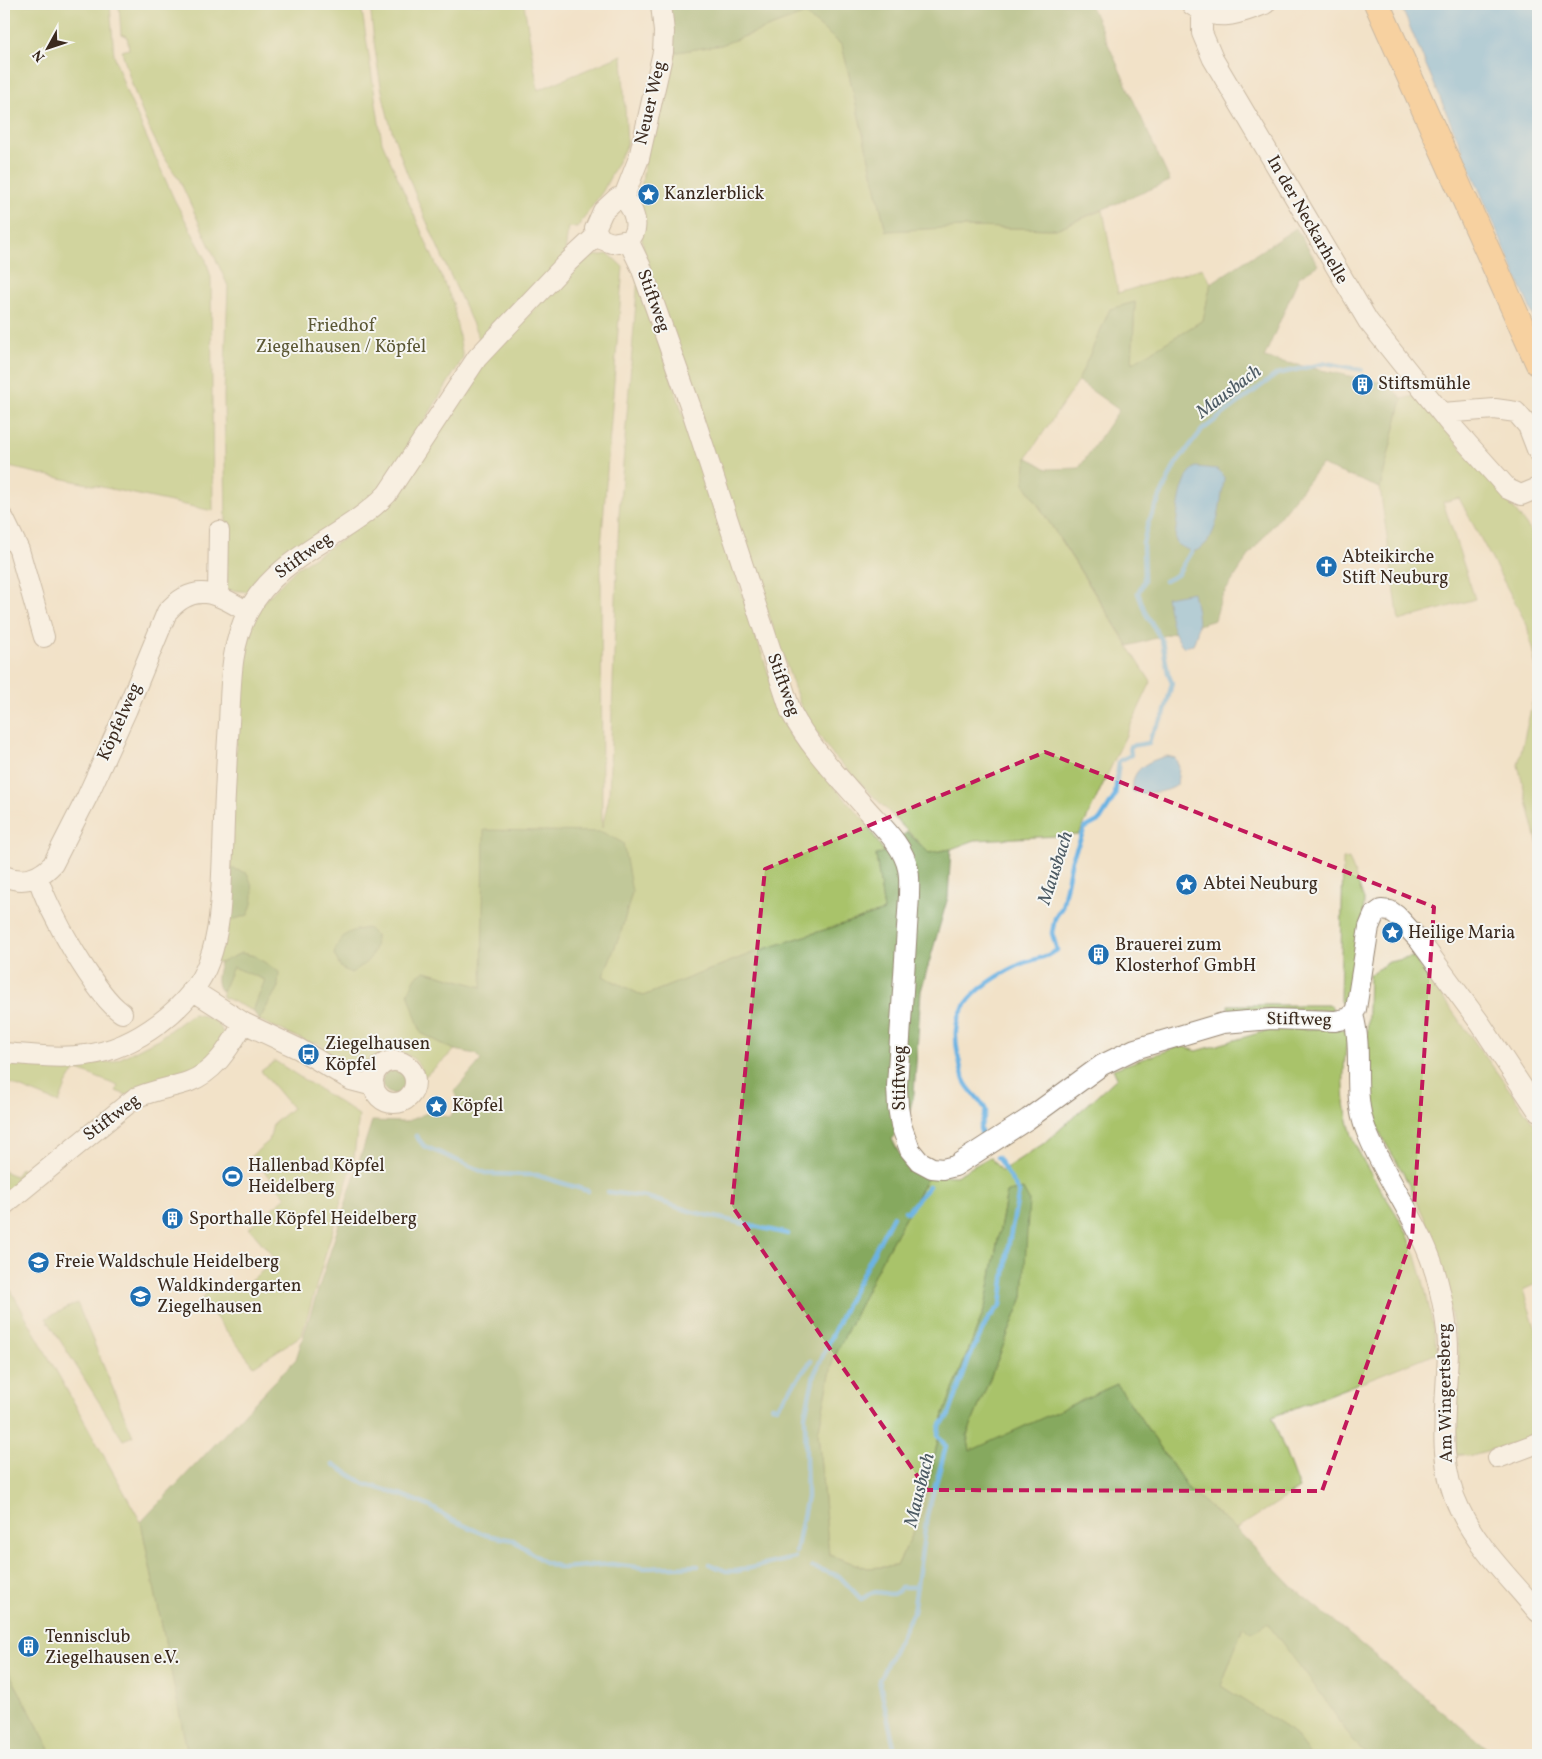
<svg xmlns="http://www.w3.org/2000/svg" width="1542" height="1759" viewBox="0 0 1542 1759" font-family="Vollkorn,serif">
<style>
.green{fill:#a9c36a;stroke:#727644}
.forest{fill:#86a95e;stroke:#606a3e}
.water{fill:#6cb3e3;stroke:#546e80}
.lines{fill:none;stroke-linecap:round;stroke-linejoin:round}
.stream{stroke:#6cb3e3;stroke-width:4.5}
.minor-casing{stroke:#968673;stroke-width:22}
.major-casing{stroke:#968673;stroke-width:27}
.minor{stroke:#fff;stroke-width:20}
.major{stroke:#fdbc70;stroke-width:25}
.marked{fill:none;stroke:#c2185b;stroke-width:4;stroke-dasharray:10 6;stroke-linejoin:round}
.labels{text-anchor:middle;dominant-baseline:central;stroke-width:4;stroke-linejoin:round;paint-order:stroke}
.street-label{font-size:18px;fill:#3b2a1e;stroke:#f6f6f2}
.poi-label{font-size:18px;fill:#3b2a1e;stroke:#f6f6f2;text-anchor:start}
.park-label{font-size:18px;fill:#5c5835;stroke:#f6f6f2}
.water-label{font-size:19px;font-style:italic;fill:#4c5a63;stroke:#f6f6f2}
</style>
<rect width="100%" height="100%" fill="#f6f6f2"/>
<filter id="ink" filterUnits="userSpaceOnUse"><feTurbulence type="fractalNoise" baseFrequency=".02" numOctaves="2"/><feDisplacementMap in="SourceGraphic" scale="10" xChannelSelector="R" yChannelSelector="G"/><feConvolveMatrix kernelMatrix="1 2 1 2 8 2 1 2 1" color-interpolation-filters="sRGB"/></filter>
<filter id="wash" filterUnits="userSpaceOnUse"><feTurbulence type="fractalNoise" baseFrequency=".0096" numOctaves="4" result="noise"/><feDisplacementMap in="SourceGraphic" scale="20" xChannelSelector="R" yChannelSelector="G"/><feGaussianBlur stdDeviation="1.12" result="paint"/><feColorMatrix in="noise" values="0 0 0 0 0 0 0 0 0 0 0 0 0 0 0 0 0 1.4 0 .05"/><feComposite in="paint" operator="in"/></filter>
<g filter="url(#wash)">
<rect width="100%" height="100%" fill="#f2e2c8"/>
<path class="green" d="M4,4H110L114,55L126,91L174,199L205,257L211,277L213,511L4,466Z
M119,4H361L382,142L453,303L463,358L390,478L368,502L272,565L252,592L227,590L224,396L228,286L179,179C151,142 134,95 122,51L129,49L127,36L121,34Z
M370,4H524L538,90L622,55L627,144L603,191L577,228L568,227L564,263L483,347C452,277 417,207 393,134C380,93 374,47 370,4Z
M805,14L842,45L886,231L965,227L1056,229L1103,210L1118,293L1202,268L1211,283L1203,320L1132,364L1135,302L1110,309L1078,381L1027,457L1024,483L1151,682L1079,835L975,840L951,849L929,853L831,753L802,710L647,265C628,196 654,121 671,53L721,45Z
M609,254L623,267L601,548L602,828L609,796L619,514L638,277L787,730L802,751L865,821L884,852L876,856L884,911L755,952L643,996L603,976L621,932L632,892L482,987L425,971L421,1033L455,1050L424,1077C420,1057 399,1046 380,1055C371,1060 368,1069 358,1072L323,1051L324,1047L316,1042L312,1044L259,1020L278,987L255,956L241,953L226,963L216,962L230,868L241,652L259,606L297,568L343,539L477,368L567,276L592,256Z
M1414,396L1502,493L1538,541V676L1527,625L1459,498L1443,502L1475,599L1399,621L1380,488L1402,399Z
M1538,678V845L1518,765Z
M1349,858L1364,900L1361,954L1343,1005L1340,1001L1343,859Z
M1413,957L1538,1129V1283L1523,1290L1538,1336V1437L1468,1456L1455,1455L1459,1355L1440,1260L1424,1217L1402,1171L1382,1137L1371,1109L1366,1081L1369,975L1389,962Z
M233,966L265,980L253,1011L223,997L222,992Z
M1228,1005H1331L1333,1010H1247L1229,1013Z
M192,1014C205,1015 221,1020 223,1035L219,1042L222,1045L200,1069L126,1095L116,1091L118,1086L76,1069L66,1085L59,1103L4,1081V1061L68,1064L113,1062L158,1039Z
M1276,1028L1349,1030C1342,1066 1341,1103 1353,1138C1365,1171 1390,1200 1406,1231C1424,1269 1429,1311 1438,1352L1272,1417L1299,1489L1236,1529L1190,1491L1117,1384L970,1452L967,1435L1023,1297L1007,1192L985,1308L944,1413L921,1517L897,1566L867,1568L829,1555L818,1433L833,1360L880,1263L929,1175L956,1176L990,1157L1001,1171L1046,1142L1117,1078L1113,1069L1181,1046L1197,1051Z
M275,1061L359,1115L354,1157L302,1335L254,1366L202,1300L210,1287L240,1289L276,1260L249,1228L286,1197L251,1156L269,1141L273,1124L292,1108L261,1071Z
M21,1168L33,1173L4,1198V1171L15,1176Z
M4,1278L141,1522L188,1755H53L4,1663Z
M77,1303L133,1436L123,1440L46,1318Z
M1267,1622L1324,1698L1353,1741L1368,1755H1310L1291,1731L1221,1686L1243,1626Z"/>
<path class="forest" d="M669,4H1090L1170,181L1056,229L965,227L886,231L842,45L805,14L721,45L671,53Z
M1296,228L1318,265L1299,277L1264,358L1388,384L1402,399L1380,488L1321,465L1250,554L1221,598L1215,620L1129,646L1024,483L1027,457L1047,469L1079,468L1119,410L1078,381L1110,309L1135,302L1132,363L1203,320L1211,283Z
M484,830L602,832L623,843L632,892L621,932L603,976L643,996L755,952L884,911L876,855L884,852L907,832L929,853L951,849L948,897L921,991L914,1094L908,1117L892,1139L906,1167L929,1175L880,1263L833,1360L818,1433L829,1555L867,1568L897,1566L921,1517L944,1413L985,1308L1007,1192L1023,1189L1029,1200L1023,1297L967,1435L970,1451L1117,1384L1190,1491L1236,1529L1297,1591L1495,1755H1368L1353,1741L1324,1698L1267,1623L1252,1632L1243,1626L1221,1686L1291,1731L1310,1755H188L141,1522L296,1359L372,1121L405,1122L427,1113L450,1117L459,1102L454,1092L481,1060L475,1054L455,1050L421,1033L408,993L416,977L425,971L482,987Z
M230,868L247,873C255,890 255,899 248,915L228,921Z
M368,928L376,936C376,957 367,963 351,973L341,968L334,954C340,934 348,931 368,928Z
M241,953L255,956L279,972L278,987L259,1020L253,1011L265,980L233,967L222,992C214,985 217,972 220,963Z
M382 1082a12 12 0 1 1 24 0a12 12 0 1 1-24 0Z
M4,1663L53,1755H4Z"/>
<path class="water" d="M1400,4H1538V327Z
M1196,467L1217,469L1224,476V480C1220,501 1219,546 1192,552L1178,545L1175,539C1177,521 1179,476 1196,467Z
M1193,592C1196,609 1202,627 1193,644L1184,647C1171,634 1170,614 1166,597Z
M1167,756L1175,758L1179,767L1177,785C1168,793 1144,794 1133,791C1130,769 1148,761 1167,756Z"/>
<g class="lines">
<path class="stream" d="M1165,581L1177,575L1192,550
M982,1135L980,1128L986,1111C982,1099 969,1093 964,1080C960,1066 955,1045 956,1030C959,997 994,977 1021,964C1033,959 1047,958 1057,950L1052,933L1055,918L1062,907L1072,859L1085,828L1100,820L1115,796L1119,761L1131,755L1130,746L1149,743L1152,733L1164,715L1172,683L1168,673L1162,641L1145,612L1138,593L1144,581L1143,544L1148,523L1175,465L1202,430L1277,374L1326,363L1362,370
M416,1136L424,1146L488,1174L536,1175L588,1191
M608,1192L646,1197L693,1212L788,1234
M905,1211L907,1212L929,1186
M772,1406L777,1407L811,1361
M333,1464L365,1484L402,1495L431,1507L452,1520L486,1535L513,1540L544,1562L562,1568L611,1564L645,1568L698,1566
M796,1552L807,1497L805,1416L814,1375L846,1305L893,1216
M709,1564L726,1571H737L795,1558
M812,1567L839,1576L861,1599C865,1598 867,1595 871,1593C883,1589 893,1601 901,1587H917
M896,1755L879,1680L913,1612L927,1515L946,1447L938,1435L939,1427L949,1415L969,1358L988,1319L1001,1305L1008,1247L1019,1192L997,1157"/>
</g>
</g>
<g filter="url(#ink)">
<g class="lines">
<defs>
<path id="minor" d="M1192,5C1220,23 1237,14 1265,4
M1202,11V33L1213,59L1368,321L1450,424L1508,489L1521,495L1538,488
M617,198L623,199C634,208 642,230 628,240L612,243L601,239L595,229L603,211Z
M623,199L639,158L663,52L664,32L661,4
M628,240L641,267L690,405L791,712C810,748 838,776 864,806C880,825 903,844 908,869C910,878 909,888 909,896L897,1086L898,1107L901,1125L910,1150L919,1161L932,1168L943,1169L955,1166L1028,1119L1102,1065L1135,1049L1223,1023L1272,1019L1335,1021L1350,1018L1356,1009L1369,927L1374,915L1381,910L1390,911L1397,916L1419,940L1480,1023L1538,1111
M1442,413L1495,409L1516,412L1528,426L1538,452
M4,519L19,550L44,637
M218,595L219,531
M4,876C23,884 39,879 53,864L87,797L127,709L167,612C195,580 217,594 248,612
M38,877C46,908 96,996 122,1013
M192,990L244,1023L299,1049L351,1080L374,1086
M1353,1015C1364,1053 1351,1092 1366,1130C1387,1185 1426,1228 1439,1287C1444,1308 1448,1329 1448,1350C1447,1404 1435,1460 1460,1510C1478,1548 1511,1579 1538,1612
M4,1053C31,1055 59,1059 86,1055C134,1049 192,1008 209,961C222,926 221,889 223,852C224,809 226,766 229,723C231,685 230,646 248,612C278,554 345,538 387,494L477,358L566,264L597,235
M373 1082a21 21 0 1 1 42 0a21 21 0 1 1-42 0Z
M4,1205L135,1098C153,1090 170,1088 188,1082C216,1072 230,1046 244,1023
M1498,1458L1538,1443"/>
<path id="major" d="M1377,4L1538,363"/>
</defs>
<use href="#minor" class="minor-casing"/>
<use href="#major" class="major-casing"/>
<use href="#minor" class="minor"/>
<use href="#major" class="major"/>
</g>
</g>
<path d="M0 0H1542V1759H0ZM1045,752L1434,907L1412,1238L1322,1491L927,1490L732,1206L765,869Z" fill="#f2e2c8" fill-opacity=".55" fill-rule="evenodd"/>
<path class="marked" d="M1045,752L1434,907L1412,1238L1322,1491L927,1490L732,1206L765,869Z"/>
<defs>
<symbol id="sight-disc" viewBox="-11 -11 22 22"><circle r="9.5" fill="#1f6fb2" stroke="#f6f6f2"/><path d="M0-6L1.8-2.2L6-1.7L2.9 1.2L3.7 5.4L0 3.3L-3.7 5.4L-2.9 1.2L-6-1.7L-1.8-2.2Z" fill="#fff"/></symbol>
<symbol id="building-disc" viewBox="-11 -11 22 22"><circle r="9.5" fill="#1f6fb2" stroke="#f6f6f2"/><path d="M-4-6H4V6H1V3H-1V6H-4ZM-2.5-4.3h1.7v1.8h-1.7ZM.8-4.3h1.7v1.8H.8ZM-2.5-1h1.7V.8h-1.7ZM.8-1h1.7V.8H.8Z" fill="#fff"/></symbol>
<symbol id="church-disc" viewBox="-11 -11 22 22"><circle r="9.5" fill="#1f6fb2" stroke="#f6f6f2"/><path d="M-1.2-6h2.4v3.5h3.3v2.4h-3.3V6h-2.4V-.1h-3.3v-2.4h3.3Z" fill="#fff"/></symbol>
<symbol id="bus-disc" viewBox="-11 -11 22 22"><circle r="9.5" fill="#1f6fb2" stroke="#f6f6f2"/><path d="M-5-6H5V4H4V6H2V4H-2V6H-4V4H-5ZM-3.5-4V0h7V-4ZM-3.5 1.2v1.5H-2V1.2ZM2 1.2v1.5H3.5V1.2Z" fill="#fff"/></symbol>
<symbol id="stadium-disc" viewBox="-11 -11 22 22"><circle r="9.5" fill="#1f6fb2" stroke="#f6f6f2"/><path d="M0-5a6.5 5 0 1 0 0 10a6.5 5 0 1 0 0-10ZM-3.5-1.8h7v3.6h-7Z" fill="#fff"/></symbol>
<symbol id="school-disc" viewBox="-11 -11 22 22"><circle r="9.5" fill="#1f6fb2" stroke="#f6f6f2"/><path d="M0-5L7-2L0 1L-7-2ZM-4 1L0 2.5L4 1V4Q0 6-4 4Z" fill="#fff"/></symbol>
</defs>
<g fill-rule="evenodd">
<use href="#sight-disc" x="636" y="182" width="25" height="25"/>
<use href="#building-disc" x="1350" y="372" width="25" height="25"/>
<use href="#church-disc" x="1314" y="554" width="25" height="25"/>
<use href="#sight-disc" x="1174" y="872" width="25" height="25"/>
<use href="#sight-disc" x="1380" y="920" width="25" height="25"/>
<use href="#building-disc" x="1086" y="942" width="25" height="25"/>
<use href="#bus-disc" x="296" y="1042" width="25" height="25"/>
<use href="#sight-disc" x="424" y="1094" width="25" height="25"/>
<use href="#stadium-disc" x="220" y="1164" width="25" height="25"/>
<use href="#building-disc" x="160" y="1206" width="25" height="25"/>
<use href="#school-disc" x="26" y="1250" width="25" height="25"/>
<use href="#school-disc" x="128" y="1284" width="25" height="25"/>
<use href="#building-disc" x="16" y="1634" width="25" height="25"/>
</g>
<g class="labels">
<g class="street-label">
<text transform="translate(651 103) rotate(-77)">Neuer Weg</text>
<text transform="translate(1307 220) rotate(60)">In der Neckarhelle</text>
<text transform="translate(653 301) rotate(70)">Stiftweg</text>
<text transform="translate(304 556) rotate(-36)">Stiftweg</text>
<text transform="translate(783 685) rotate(70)">Stiftweg</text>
<text transform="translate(120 722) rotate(-66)">Köpfelweg</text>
<text transform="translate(1299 1020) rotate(1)">Stiftweg</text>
<text transform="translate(900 1078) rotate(-90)">Stiftweg</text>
<text transform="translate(112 1118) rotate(-37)">Stiftweg</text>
<text transform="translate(1446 1393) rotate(-91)">Am Wingertsberg</text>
</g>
<g class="poi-label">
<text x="664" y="194">Kanzlerblick</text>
<text x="1378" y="384">Stiftsmühle</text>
<text x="1342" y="557">Abteikirche<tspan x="1342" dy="21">Stift Neuburg</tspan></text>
<text x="1203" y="884">Abtei Neuburg</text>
<text x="1408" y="933">Heilige Maria</text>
<text x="1115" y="945">Brauerei zum<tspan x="1115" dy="21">Klosterhof GmbH</tspan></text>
<text x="325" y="1044">Ziegelhausen<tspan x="325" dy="21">Köpfel</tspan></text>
<text x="452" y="1106">Köpfel</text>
<text x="248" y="1166">Hallenbad Köpfel<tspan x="248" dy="21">Heidelberg</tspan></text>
<text x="189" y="1219">Sporthalle Köpfel Heidelberg</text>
<text x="55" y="1262">Freie Waldschule Heidelberg</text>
<text x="157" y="1286">Waldkindergarten<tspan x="157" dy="21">Ziegelhausen</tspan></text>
<text x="45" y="1637">Tennisclub<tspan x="45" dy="21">Ziegelhausen e.V.</tspan></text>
</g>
<g class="park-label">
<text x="341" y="326">Friedhof<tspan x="341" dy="21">Ziegelhausen / Köpfel</tspan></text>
</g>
<g class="water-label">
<text transform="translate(1229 392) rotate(-37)">Mausbach</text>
<text transform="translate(1056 868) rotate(-72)">Mausbach</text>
<text transform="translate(920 1490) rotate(-76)">Mausbach</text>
</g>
</g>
<rect width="1542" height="1759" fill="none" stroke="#f6f6f2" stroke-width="20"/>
<g transform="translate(48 48) rotate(230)" stroke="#f6f6f2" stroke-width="4" paint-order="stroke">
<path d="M0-4L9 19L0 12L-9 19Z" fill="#3b2a1e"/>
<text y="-8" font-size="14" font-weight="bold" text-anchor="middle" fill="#3b2a1e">N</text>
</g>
</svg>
